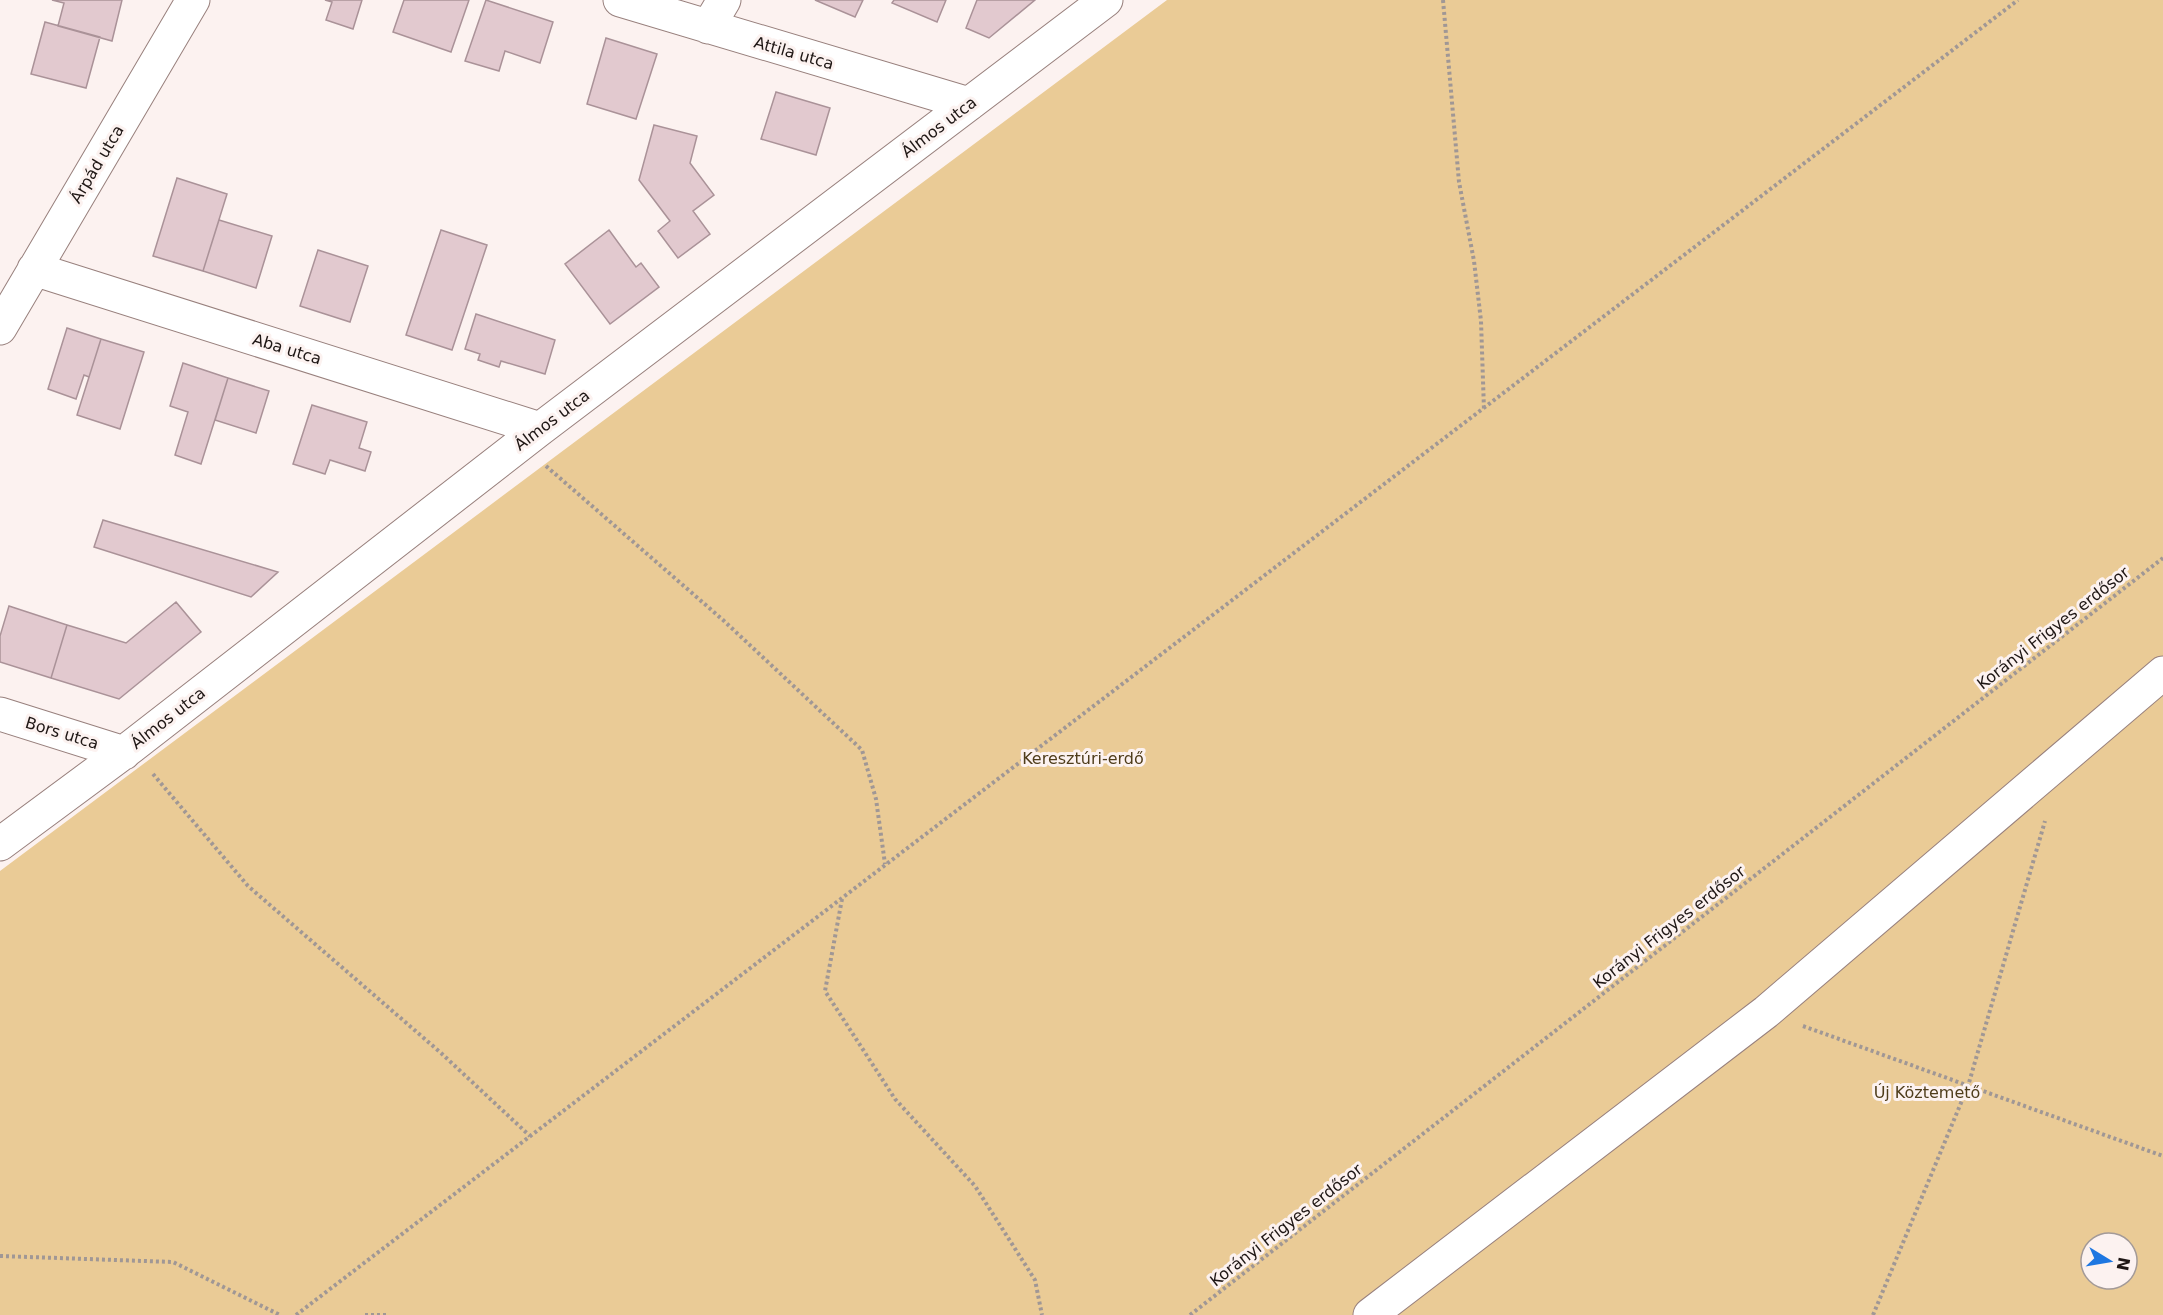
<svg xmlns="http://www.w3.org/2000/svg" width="2163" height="1315" viewBox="0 0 2163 1315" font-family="'DejaVu Sans',sans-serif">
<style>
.green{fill:#eacb96;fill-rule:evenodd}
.building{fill:#e2c9cf;stroke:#aa9298;stroke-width:1.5}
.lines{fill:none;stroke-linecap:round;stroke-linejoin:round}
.minor-casing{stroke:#98807d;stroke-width:35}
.path{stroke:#a09795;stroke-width:4;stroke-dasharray:3 3;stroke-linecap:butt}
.minor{stroke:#fff;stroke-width:33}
.labels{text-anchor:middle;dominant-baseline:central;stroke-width:6;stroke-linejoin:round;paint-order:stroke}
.street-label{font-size:16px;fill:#1e1614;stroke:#fcf2f0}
.park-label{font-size:16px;fill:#4f3d1b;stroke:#fcf2f0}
</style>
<rect width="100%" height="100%" fill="#fcf2f0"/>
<path class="green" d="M1167,0H2163V1315H0V871ZM2091,1243H2127V1279H2091Z"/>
<path class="building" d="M52,0H122L112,41L58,26L64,3Z
M325,0H362L353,29L326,20L332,2Z
M404,0H469L451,52L393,32Z
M486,0L553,22L540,63L505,51L499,71L465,61Z
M815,0H863L855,17Z
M894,0H946L937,22L892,3Z
M977,0H1035L989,38L966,28Z
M45,22L100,37L86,88L31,74Z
M606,38L657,54L636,119L587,104Z
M776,92L830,108L816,155L761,139Z
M654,125L697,136L690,163L714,195L693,211L710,234L678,258L658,231L670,221L639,180Z
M177,178L227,194L203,271L153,256Z
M219,220L272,236L256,288L203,271Z
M441,230L487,245L452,350L406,335Z
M609,230L636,267L641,263L659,287L610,324L565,264Z
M318,250L368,266L350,322L300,306Z
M476,314L555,340L545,374L501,361L499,367L478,360L480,354L465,349Z
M67,328L101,339L89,377L84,375L76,399L48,389Z
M101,339L144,352L120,429L77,415Z
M183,363L228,378L201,464L175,455L188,412L170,406Z
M228,378L269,391L256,433L215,420Z
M312,405L367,422L359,448L371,452L365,471L330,460L325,474L293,464Z
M103,520L278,572L251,597L94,547Z
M176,602L201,632L119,699L51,678L67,625L126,643Z
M9,606L67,625L51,678L0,662V636Z"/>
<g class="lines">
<defs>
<path id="minor" d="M620,0L969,104
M708,27L724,0
M34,269L540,429
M0,328L193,0
M0,714L124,753
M0,844L131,747L540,429L1106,0
M1370,1315L1766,1012L2163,673"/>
</defs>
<use href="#minor" class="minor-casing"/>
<path class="path" d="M1443,0L1459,182L1474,261L1481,321L1484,410
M546,466L723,620L862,750L876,799L885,864
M153,774L248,886L441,1053L530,1136
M842,899L825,991L895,1099L975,1186L1035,1280L1042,1315
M1803,1026L2163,1156
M0,1256L173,1262L280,1315
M296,1315L2018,0
M365,1315H388
M1190,1315L2163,558
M1873,1315L1968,1086L2045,821"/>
<use href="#minor" class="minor"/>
</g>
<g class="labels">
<g class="street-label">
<text transform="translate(794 53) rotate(16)">Attila utca</text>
<text transform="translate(939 127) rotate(-37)">Álmos utca</text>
<text transform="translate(97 164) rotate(-59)">Árpád utca</text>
<text transform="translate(287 349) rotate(17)">Aba utca</text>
<text transform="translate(552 420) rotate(-37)">Álmos utca</text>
<text transform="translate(2053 628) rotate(-38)">Korányi Frigyes erdősor</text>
<text transform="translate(168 718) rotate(-38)">Álmos utca</text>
<text transform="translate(62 733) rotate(17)">Bors utca</text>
<text transform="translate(1669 927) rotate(-38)">Korányi Frigyes erdősor</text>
<text transform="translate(1286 1225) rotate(-38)">Korányi Frigyes erdősor</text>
</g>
<g class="park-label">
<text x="1083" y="758">Keresztúri-erdő</text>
<text x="1927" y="1092">Új Köztemető</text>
</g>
</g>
<g transform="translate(2109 1261) rotate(101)"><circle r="28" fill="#fcf2f0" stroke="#a39a98" stroke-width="1.5"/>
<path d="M0-4.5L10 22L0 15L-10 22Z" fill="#1e77e1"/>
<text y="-9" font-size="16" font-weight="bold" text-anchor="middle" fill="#1e1614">N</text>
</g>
</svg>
